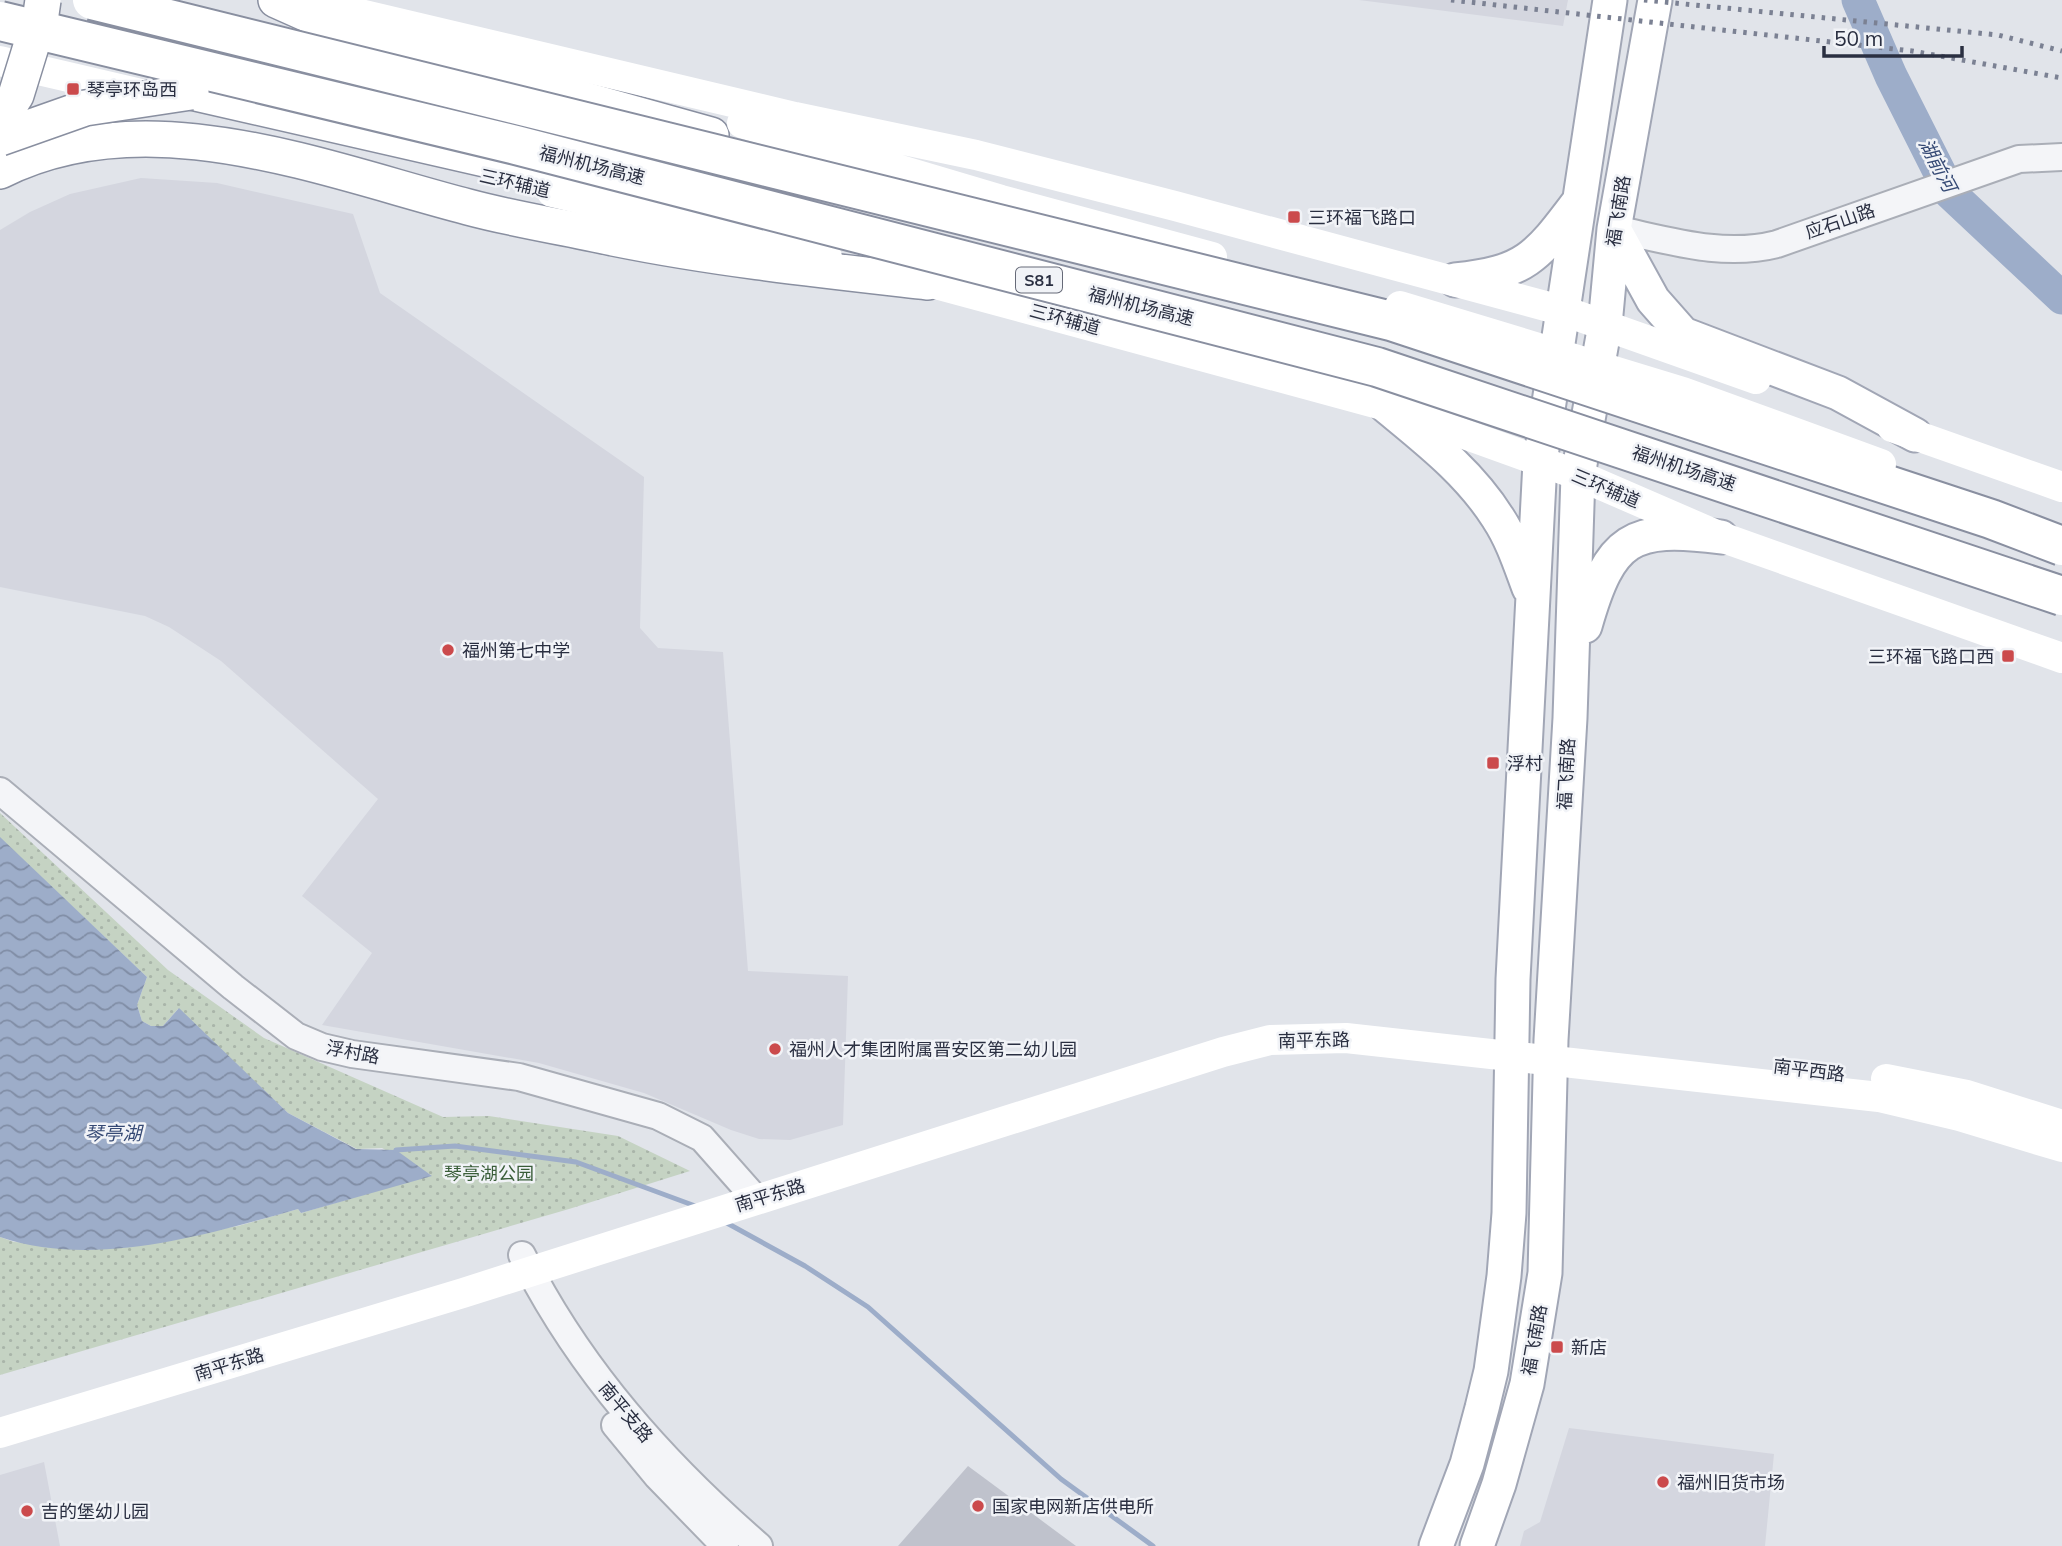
<svg xmlns="http://www.w3.org/2000/svg" width="2062" height="1546" viewBox="0 0 2062 1546" font-family="Mulish,'Noto Sans SC',sans-serif">
<style>
.built{fill:#d4d6df}
.park{fill:url(#park-dots)}
.water{fill:url(#water-waves)}
.lines{fill:none;stroke-linecap:round;stroke-linejoin:round}
.stream{stroke:#9dadc9;stroke-width:5}
.river{stroke:#9dadc9;stroke-width:33}
.building{fill:#bfc2cc}
.tertiary-casing{stroke:#aaaeb7;stroke-width:30}
.primary-casing{stroke:#a1a6b5;stroke-width:37}
.trunk-casing{stroke:#898fa0;stroke-width:38}
.tertiary{stroke:#f4f5f8;stroke-width:26}
.secondary{stroke:#fff;stroke-width:30}
.primary{stroke:#fff;stroke-width:33}
.trunk{stroke:#fff;stroke-width:35}
.rail{stroke:#7b8193;stroke-width:5;stroke-dasharray:3.5 7;stroke-linecap:butt}
.trunk-bridge-casing{stroke:#898fa0;stroke-width:38;stroke-linecap:butt}
.motorway-bridge-casing{stroke:#898fa0;stroke-width:42;stroke-linecap:butt}
.secondary-bridge{stroke:#fff;stroke-width:30}
.trunk-bridge{stroke:#fff;stroke-width:35}
.motorway-bridge{stroke:#fff;stroke-width:38}
.poi-dot{fill:#cb4a4c;stroke:#f1f3f7;stroke-width:2.5}
.labels{text-anchor:middle;dominant-baseline:central;stroke-width:5;stroke-linejoin:round;paint-order:stroke}
.shield{fill:#f1f3f7;stroke:#666a78;stroke-width:2}
.shield-label{font-size:16px;font-weight:bold;fill:#2a2f41}
.poi-label{font-size:18px;fill:#2a2f41;stroke:#f1f3f7;text-anchor:start}
.street-label{font-size:18px;fill:#2a2f41;stroke:#f1f3f7}
.park-label{font-size:18px;fill:#395d38;stroke:#f1f3f7}
.water-label{font-size:19px;font-style:italic;fill:#354974;stroke:#f1f3f7}
</style>
<defs>
<pattern id="park-dots" width="8" height="8" patternUnits="userSpaceOnUse" patternTransform="scale(1.75)"><rect width="8" height="8" fill="#c5d3c3"/><path d="M2 2h.1M6 6h.1" fill="none" stroke="#a9b5a9" stroke-width="1.8" stroke-linecap="round"/></pattern>
<pattern id="water-waves" width="16" height="10" patternUnits="userSpaceOnUse" patternTransform="scale(1.75)"><rect width="16" height="10" fill="#9dadc9"/><path d="M0 5q4-4 8 0t8 0" fill="none" stroke="#808da5"/></pattern>
</defs>
<rect width="100%" height="100%" fill="#e1e4ea"/>
<path class="built" d="M1359,0H1568L1563,26Z
M141,178L217,183L353,214L380,293L644,477L640,628L658,648L723,652L748,971L848,976L843,1125L790,1140L759,1139L731,1130L644,1093L539,1063L322,1025L372,953L302,896L378,799L221,661L169,627L145,616L0,587V230L30,212L70,194Z
M1569,1428L1774,1454L1765,1546H1520L1524,1531L1540,1522Z
M44,1462L60,1546H0V1475Z"/>
<path class="park" d="M0,813L168,970L264,1038L443,1117L489,1116L618,1136L690,1171L569,1209L0,1375V1237L14,1242L114,1248L238,1226L298,1209L301,1213L431,1175L382,1148L357,1149L288,1113L178,1009L163,1026H151L142,1021L137,1005L147,977L0,838Z"/>
<path class="water" d="M0,837L147,977L137,1005L142,1021L151,1026H163L179,1008L288,1113L356,1149L396,1150L432,1176L301,1213L298,1209C206,1235 94,1269 0,1237Z"/>
<g class="lines">
<path class="stream" d="M396,1150L455,1146L576,1162L698,1207
M725,1222L805,1266L868,1307L1061,1479L1153,1546"/>
<path class="river" d="M1858,0L1891,76L1950,193L2062,298"/>
</g>
<path class="building" d="M968,1466L1076,1546H898Z"/>
<g class="lines">
<defs>
<path id="tertiary" d="M1614,229C1668,240 1722,258 1777,244L2019,159L2062,157
M0,791L233,987L296,1036L322,1047L352,1054L519,1077L658,1116L702,1138L756,1199
M522,1255C579,1369 663,1463 759,1546
M615,1425L657,1476L725,1546"/>
<path id="primary" d="M1614,229L1653,300L1683,334L1838,393L1915,435
M1455,280C1525,273 1537,257 1577,204
M1386,406C1427,440 1469,472 1498,518C1512,539 1520,564 1529,588
M1585,626C1610,538 1631,525 1721,537
M1436,1546L1467,1464L1482,1408L1491,1371L1504,1276L1509,1213L1513,979L1540,462L1610,0
M1477,1546L1499,1484L1527,1384L1545,1273L1551,1040L1570,718L1578,475L1605,325L1614,229L1655,0"/>
<path id="trunk" d="M276,0L359,37L711,135
M191,92L594,184
M0,171C146,97 322,169 468,207C516,220 565,227 613,238C717,259 822,270 928,282"/>
</defs>
<use href="#tertiary" class="tertiary-casing"/>
<use href="#primary" class="primary-casing"/>
<use href="#trunk" class="trunk-casing"/>
<use href="#tertiary" class="tertiary"/>
<path class="secondary" d="M301,0L795,117L976,155L1175,206L1564,311L1756,379
M0,61L150,96
M742,123L1001,200L1212,257
M552,192L827,257
M906,276L1386,406L1578,475L1721,537L2062,658
M1892,427L2062,487
M1886,1079L1967,1095L2062,1125
M0,1433L463,1293L1223,1052L1270,1040L1346,1038L1879,1097L1959,1116L2062,1147"/>
<use href="#primary" class="primary"/>
<use href="#trunk" class="trunk"/>
<path class="rail" d="M1451,0L1912,51L2062,78
M1644,0L1998,35L2062,51"/>
<defs>
<path id="trunk-bridge" d="M0,120L16,95L41,14L43,0
M0,138L85,108L191,92"/>
<path id="motorway-bridge" d="M92,0L1391,321L1991,519L2062,546
M0,21L516,145L1377,367L2062,596"/>
</defs>
<use href="#trunk-bridge" class="trunk-bridge-casing"/>
<use href="#motorway-bridge" class="motorway-bridge-casing"/>
<path class="secondary-bridge" d="M1400,306L1683,392L1881,464"/>
<use href="#trunk-bridge" class="trunk-bridge"/>
<use href="#motorway-bridge" class="motorway-bridge"/>
</g>
<g class="poi-dot">
<rect x="66" y="82" width="14" height="14" rx="3.5"/>
<rect x="1287" y="210" width="14" height="14" rx="3.5"/>
<circle cx="448" cy="650" r="7"/>
<rect x="2001" y="649" width="14" height="14" rx="3.5"/>
<rect x="1486" y="756" width="14" height="14" rx="3.5"/>
<circle cx="775" cy="1049" r="7"/>
<rect x="1550" y="1340" width="14" height="14" rx="3.5"/>
<circle cx="1663" cy="1482" r="7"/>
<circle cx="978" cy="1506" r="7"/>
<circle cx="27" cy="1511" r="7"/>
</g>
<g class="labels">
<rect class="shield" x="1016" y="267.5" width="46" height="25" rx="5"/>
<g class="shield-label">
<text x="1039" y="280">S81</text>
</g>
<g class="poi-label">
<text x="87" y="89">琴亭环岛西</text>
<text x="1308" y="217">三环福飞路口</text>
<text x="462" y="650">福州第七中学</text>
<text x="1994" y="656" text-anchor="end">三环福飞路口西</text>
<text x="1507" y="763">浮村</text>
<text x="789" y="1049">福州人才集团附属晋安区第二幼儿园</text>
<text x="1571" y="1347">新店</text>
<text x="1677" y="1482">福州旧货市场</text>
<text x="992" y="1506">国家电网新店供电所</text>
<text x="41" y="1511">吉的堡幼儿园</text>
</g>
<g class="street-label">
<text transform="translate(592 165) rotate(14)">福州机场高速</text>
<text transform="translate(515 183) rotate(13)">三环辅道</text>
<text transform="translate(1618 211) rotate(-81)">福飞南路</text>
<text transform="translate(1840 221) rotate(-19)">应石山路</text>
<text transform="translate(1141 306) rotate(14)">福州机场高速</text>
<text transform="translate(1065 319) rotate(15)">三环辅道</text>
<text transform="translate(1684 468) rotate(18)">福州机场高速</text>
<text transform="translate(1606 488) rotate(23)">三环辅道</text>
<text transform="translate(1566 774) rotate(-87)">福飞南路</text>
<text transform="translate(1314 1040) rotate(-1)">南平东路</text>
<text transform="translate(353 1052) rotate(11)">浮村路</text>
<text transform="translate(1809 1070) rotate(7)">南平西路</text>
<text transform="translate(770 1195) rotate(-17)">南平东路</text>
<text transform="translate(1534 1340) rotate(-80)">福飞南路</text>
<text transform="translate(229 1364) rotate(-17)">南平东路</text>
<text transform="translate(626 1412) rotate(50)">南平支路</text>
</g>
<g class="park-label">
<text x="489" y="1173">琴亭湖公园</text>
</g>
<g class="water-label">
<text transform="translate(1938 165) rotate(62)">湖前河</text>
<text x="113" y="1133">琴亭湖</text>
</g>
</g>
<path d="M1824 46v10h138v-10" fill="none" stroke="#2a2f41" stroke-width="3.5"/>
<text x="1834" y="46" font-size="21" fill="#2a2f41" stroke="#f1f3f7" stroke-width="5" paint-order="stroke">50 m</text>
</svg>
